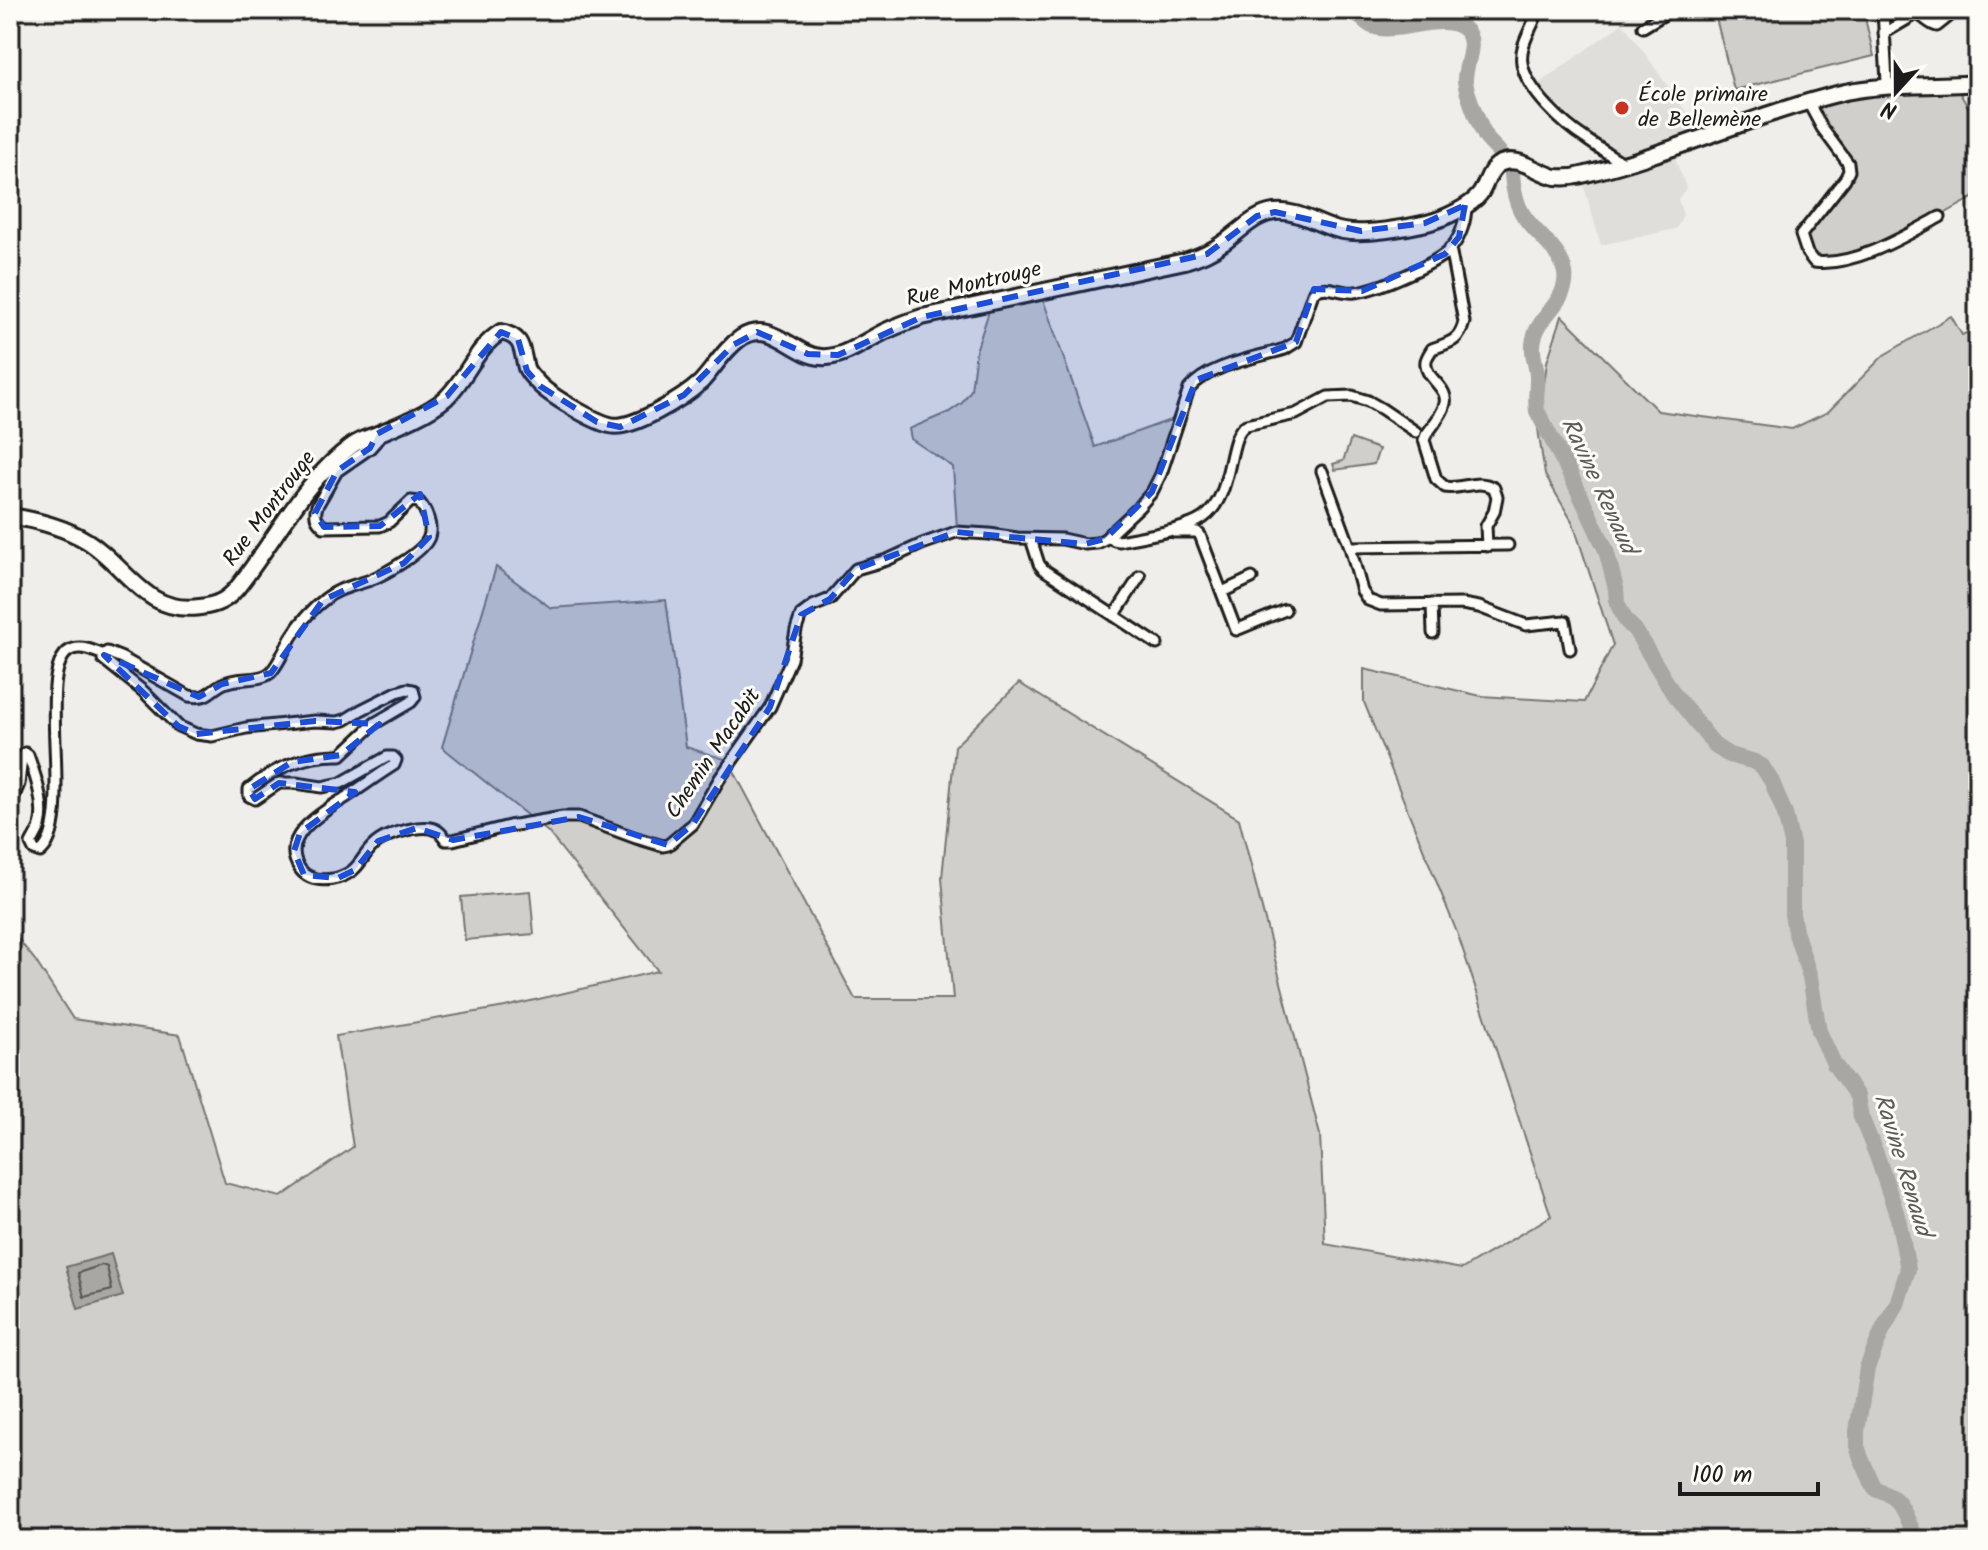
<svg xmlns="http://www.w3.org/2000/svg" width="1988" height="1550" viewBox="0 0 1988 1550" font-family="Kalam,sans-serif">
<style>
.built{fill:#e0deda}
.green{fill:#d0cfcc;stroke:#767674;stroke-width:2}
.water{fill:#a8a7a3;stroke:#706f6d;stroke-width:2}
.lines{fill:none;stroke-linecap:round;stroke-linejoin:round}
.shore{stroke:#545452;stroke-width:2}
.river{stroke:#a8a7a3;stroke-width:16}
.street-casing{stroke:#1c1c1c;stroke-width:15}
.primary-casing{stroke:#1c1c1c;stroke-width:20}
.street{stroke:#fdfcf7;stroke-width:9}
.primary{stroke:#fdfcf7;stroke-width:14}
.marked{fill:#1d4ed8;fill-opacity:0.2;stroke:#1d4ed8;stroke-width:6;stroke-dasharray:16 10;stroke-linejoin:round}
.poi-dot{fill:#c8321e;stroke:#fdfcf7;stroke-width:3}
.labels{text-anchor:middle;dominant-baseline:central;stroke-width:6;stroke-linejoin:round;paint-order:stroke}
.poi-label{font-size:22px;fill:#1c1c1c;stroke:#fdfcf7;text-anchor:start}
.street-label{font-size:22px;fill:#1c1c1c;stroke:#fdfcf7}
.water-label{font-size:24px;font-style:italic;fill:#5b5b59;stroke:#fdfcf7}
</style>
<rect width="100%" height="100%" fill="#f0eeea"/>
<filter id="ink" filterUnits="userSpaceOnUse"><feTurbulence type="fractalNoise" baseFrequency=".0125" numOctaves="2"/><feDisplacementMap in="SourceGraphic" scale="16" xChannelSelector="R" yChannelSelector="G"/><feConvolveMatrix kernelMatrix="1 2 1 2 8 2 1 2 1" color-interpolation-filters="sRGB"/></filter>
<g filter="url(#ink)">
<path class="built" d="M1623,23L1699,130L1624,158L1590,135L1537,85Z
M1674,155L1686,188L1678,199L1683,215L1676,229L1601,245L1583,183Z"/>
<path class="green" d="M1714,10H1863L1874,56L1734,90Z
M1955,85L1978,124V195L1915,230L1859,256L1814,262L1801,235L1849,171L1808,102Z
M1040,291L1095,447L1176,418L1152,492L1097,543L957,528L953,467L911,439L909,429L949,412L962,403L971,390L976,351L992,302Z
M1562,316L1658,411L1792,429L1828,412L1884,355L1951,316L1962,335L1978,328V1540H10V929L35,960L73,1019L180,1035L225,1183L281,1197L353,1147L336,1036L505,1007L658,971L548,832L442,747L496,567L551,608L666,600L686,747L728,760L855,999H953L942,878L955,746L1019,683L1239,819L1320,1135L1325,1244L1462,1269L1551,1216L1458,935L1364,702V669L1481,696L1584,702L1613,645L1573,523L1545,475L1538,429L1547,362Z
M1351,439L1379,449L1374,464L1335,470L1333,464L1343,461Z
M530,891L534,934L465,940L461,897Z"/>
<path class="water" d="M111,1254L123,1296L78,1309L66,1267Z"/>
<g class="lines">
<path class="shore" d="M102,1265L107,1267L112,1290L84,1297L78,1273Z"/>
<path class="river" d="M1353,10C1359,15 1365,23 1372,26C1394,36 1442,11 1463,28C1480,41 1464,64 1465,81C1466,92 1481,130 1487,139C1491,144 1496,148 1500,153
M1512,173C1513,190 1516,206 1526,219C1539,237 1561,251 1565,273C1569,298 1544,312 1536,332C1528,353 1538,363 1537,380C1537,391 1535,400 1537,411L1575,484L1606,550L1616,589L1617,603L1626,621L1635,630L1673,693L1715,746L1729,755L1752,761L1762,766L1772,782L1785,814L1792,844V914L1795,931L1810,977L1819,1031L1834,1064L1857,1096L1861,1117L1877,1156L1898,1218L1908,1269L1897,1304L1883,1329L1867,1368L1857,1431V1446L1861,1458L1875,1489C1907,1499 1902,1516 1918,1540"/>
<defs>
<path id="street" d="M1538,10C1533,28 1519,44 1522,63C1526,90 1564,125 1586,139C1598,148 1611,155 1623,163
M1883,10L1887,82L1890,87
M1643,27L1671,10
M1884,33L1916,14C1924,16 1928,24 1937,26L1957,10
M1808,102L1822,128L1848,163L1849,171L1845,179L1801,235L1807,253L1814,262C1854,267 1905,236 1940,217
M1450,248L1464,322C1459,342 1450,342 1432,349C1431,351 1426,358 1426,361C1423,379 1452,387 1444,407C1440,417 1432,427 1426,435L1424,440L1436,479L1445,487C1463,490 1477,478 1494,488L1497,497L1494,512L1486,526L1487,546
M1322,471L1350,547L1362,591L1368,600L1381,605L1462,604L1479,607L1526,625L1565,621L1570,649
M1174,532H1197L1200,535L1236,630L1285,610
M1110,533L1114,540L1119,541C1142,536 1184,531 1203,518C1235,496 1226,436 1246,425L1296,414L1328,397L1352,396L1368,401L1382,409L1416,432
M1031,539L1039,564L1043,569L1157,644
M1350,547L1508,545
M1222,592L1252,578
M1432,604L1433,633
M1114,616L1140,576
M104,655L103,659L143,691L178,726L196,734L212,736L246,728L315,721L337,722L345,720L361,710L397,692L407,689L413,690L415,697L411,702L375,723L341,755C306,754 276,767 249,789V796L255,799L279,783H296L322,787L341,783L387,757H393L396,760L394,765C378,775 363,786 348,796C325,811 277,836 300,869C308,880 320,881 333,879C363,873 360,853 379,841C391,833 426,822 438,831C441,833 444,837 446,840H453L509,826L563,817H579L636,838L663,846L668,845L693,824L720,778L770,707L791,659L796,630L801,615L813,606L830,599L856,569L887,560L922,544L956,532L989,534L1017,538L1062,539L1085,544L1097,543L1105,539L1139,507L1152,492L1161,474L1189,389C1208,365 1256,358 1285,349L1296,342L1313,293C1326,282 1340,294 1355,292C1377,290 1439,263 1452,247C1461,236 1466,220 1466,205
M10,806L19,784L22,757L25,753L28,755C35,775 46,805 40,826C38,832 34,838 31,844L34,850L40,852C78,824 31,661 73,649C83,646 94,651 104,655L107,652L122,658L189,696C208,699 208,692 222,684C236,676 259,682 270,673C278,666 286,646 292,636C300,623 313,608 325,599C338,588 354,586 370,580C385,574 424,552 429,537C433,526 426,510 419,502L411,501L389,522L380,526L324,527C316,520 314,516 317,506L337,471L370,448L378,439L377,434"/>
<path id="primary" d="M10,516C36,520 64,527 87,541C127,566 145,615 200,607C217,605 227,600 237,588C275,541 303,480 353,445C360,440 367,438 375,435C397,426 429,413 446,398C467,378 475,348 501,332C524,337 521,349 526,368C528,373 533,378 537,382C548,395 593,421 610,425C631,431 685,397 701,382C715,367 725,348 742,337C772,319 793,355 821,357C844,359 867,339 888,330C899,325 910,321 922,317L1185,261C1199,256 1211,252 1223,243C1240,232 1253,215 1274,212C1299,209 1320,227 1343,231C1365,235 1406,228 1427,223C1443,219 1470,207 1480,194C1486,186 1489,169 1499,164C1518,154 1537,173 1556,177C1566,178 1576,177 1586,174C1674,153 1757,113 1845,92C1888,83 1934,87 1978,83"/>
</defs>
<use href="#street" class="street-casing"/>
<use href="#primary" class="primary-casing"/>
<use href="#street" class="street"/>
<use href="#primary" class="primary"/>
</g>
</g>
<path class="marked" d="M1465,205L1459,237L1445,254L1362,291L1314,289L1296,342L1196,380L1152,492L1105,539L1085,544L956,532L856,569L830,599L801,615L770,707L693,824L668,845L579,817L453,840L417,828L378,841L355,870L338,878L304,875L294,851L300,833L355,792L279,783L255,799L249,789L292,762L341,755L379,724L315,721L196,734L178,726L104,655L199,697L222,684L271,673L323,600L404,563L429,537L420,494L380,526L324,527L315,513L337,471L370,448L377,434L447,396L501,332L518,339L527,371L540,386L597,422L620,427L684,395L733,345L757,332L808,354L838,355L922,317L1207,254L1257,216L1275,212L1361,231L1425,223Z"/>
<circle class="poi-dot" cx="1622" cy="108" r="8"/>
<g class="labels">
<g class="poi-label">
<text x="1638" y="95">École primaire<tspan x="1638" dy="25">de Bellemène</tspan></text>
</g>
<g class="street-label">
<text transform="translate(974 285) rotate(-13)">Rue Montrouge</text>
<text transform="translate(270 509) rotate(-53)">Rue Montrouge</text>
<text transform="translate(714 754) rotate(-56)">Chemin Macabit</text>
</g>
<g class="water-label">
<text transform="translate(1598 486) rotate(65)">Ravine Renaud</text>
<text transform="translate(1902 1165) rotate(73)">Ravine Renaud</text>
</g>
</g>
<rect width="1988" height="1550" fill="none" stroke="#fdfcf7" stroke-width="40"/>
<rect x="20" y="20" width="1948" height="1510" fill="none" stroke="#1c1c1c" stroke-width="3" filter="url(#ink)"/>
<g transform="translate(1896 92) rotate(201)" stroke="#fdfcf7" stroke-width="6" paint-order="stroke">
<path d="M0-6L14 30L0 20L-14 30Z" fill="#1c1c1c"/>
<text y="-12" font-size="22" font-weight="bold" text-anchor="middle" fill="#1c1c1c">N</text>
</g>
<path d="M1680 1482v12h138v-12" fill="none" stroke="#1c1c1c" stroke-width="4"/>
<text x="1692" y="1482" font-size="24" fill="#1c1c1c" stroke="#fdfcf7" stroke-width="6" paint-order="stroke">100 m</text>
</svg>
